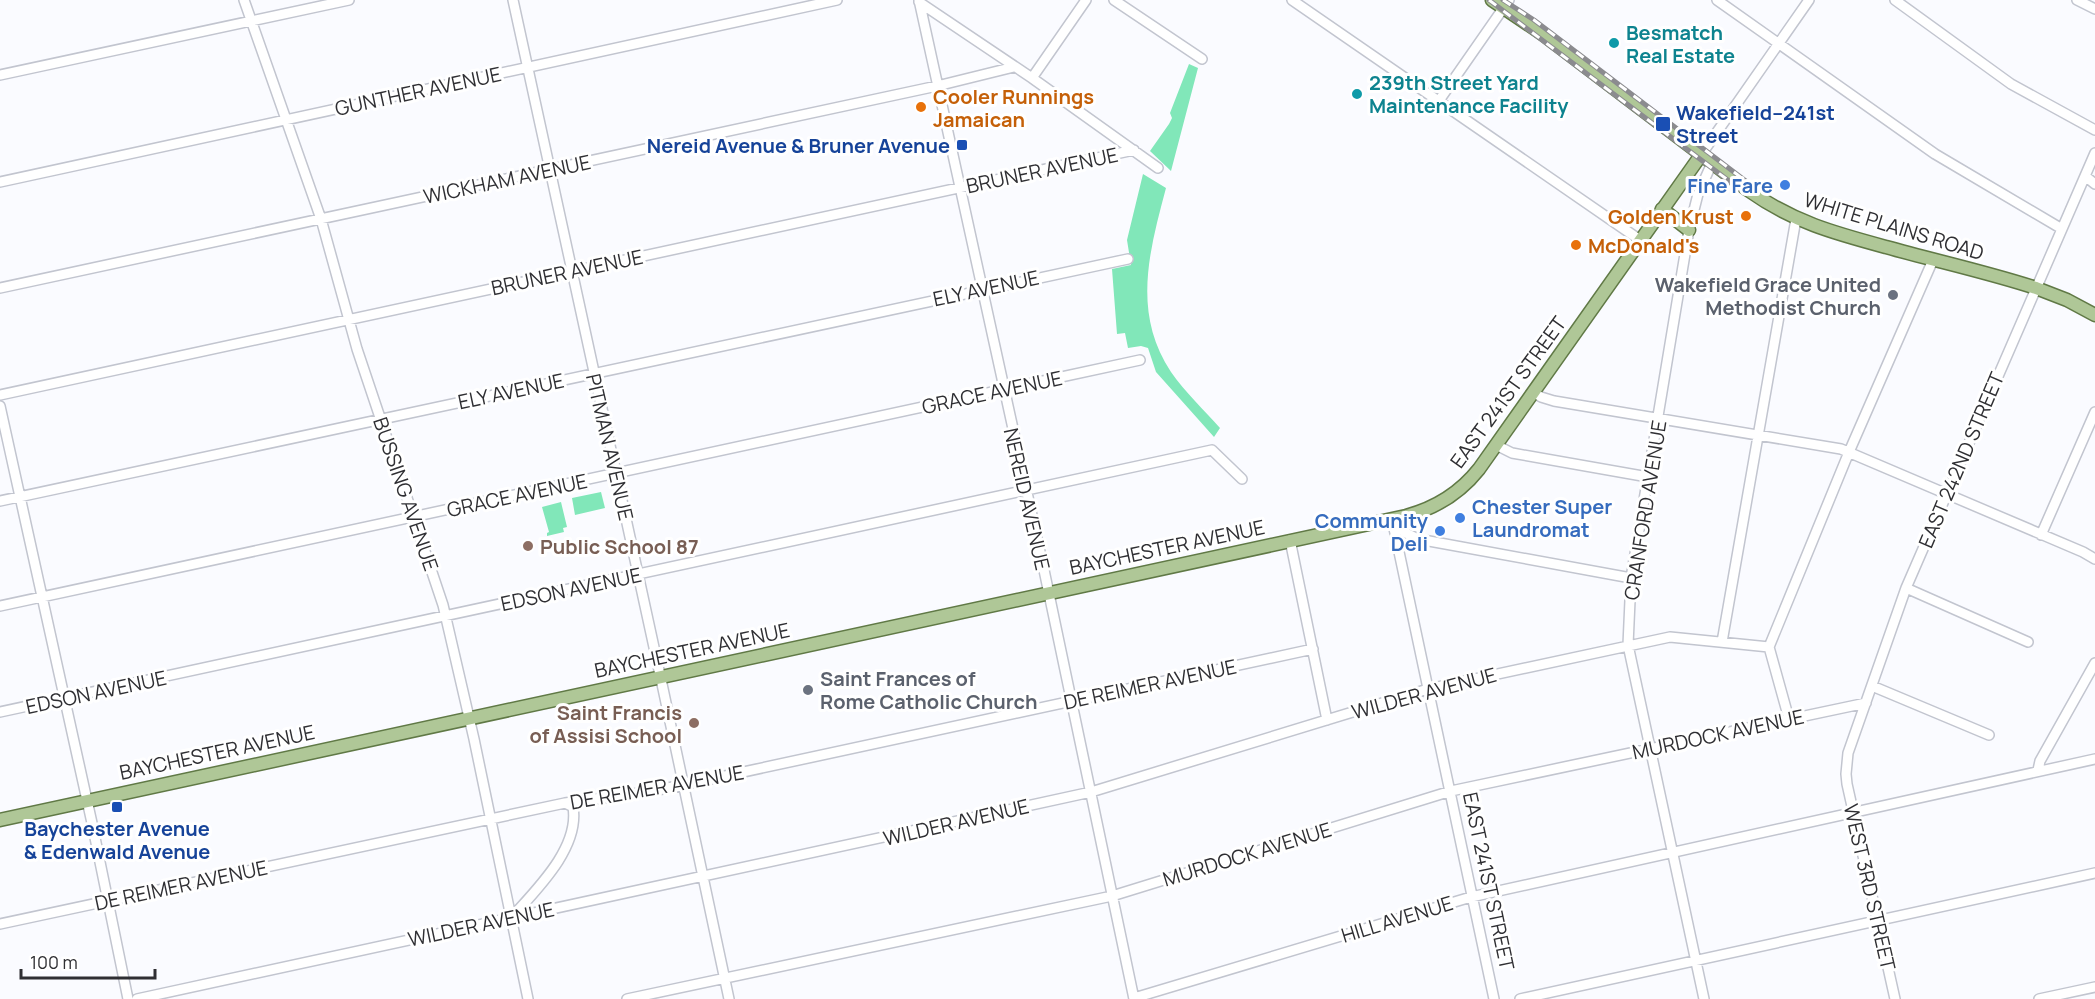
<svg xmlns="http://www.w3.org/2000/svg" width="2095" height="999" viewBox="0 0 2095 999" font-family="Manrope,sans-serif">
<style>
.green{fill:#81e7b9}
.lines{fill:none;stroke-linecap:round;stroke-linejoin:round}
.minor-casing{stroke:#c2c5cf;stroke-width:12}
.major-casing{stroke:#607946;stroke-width:15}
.minor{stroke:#fff;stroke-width:9}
.major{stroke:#afc797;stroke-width:12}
.rail-casing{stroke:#8b8b8f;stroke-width:5}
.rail{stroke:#fff;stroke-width:3;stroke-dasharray:9;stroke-linecap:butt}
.culture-dot{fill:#0f9aa8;stroke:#fff;stroke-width:2}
.food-dot{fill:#e8710a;stroke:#fff;stroke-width:2}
.transit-dot{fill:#1a4fb4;stroke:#fff;stroke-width:2}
.shop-dot{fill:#3f7fe0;stroke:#fff;stroke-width:2}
.worship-dot{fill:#6b7280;stroke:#fff;stroke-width:2}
.education-dot{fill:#8d6e63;stroke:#fff;stroke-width:2}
.labels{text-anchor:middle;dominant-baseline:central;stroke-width:6;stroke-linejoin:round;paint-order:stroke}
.culture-label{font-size:20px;font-weight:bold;fill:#0d838f;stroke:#fff;text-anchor:start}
.street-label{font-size:20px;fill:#2f2f33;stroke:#fff}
.food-label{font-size:20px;font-weight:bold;fill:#c56008;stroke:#fff;text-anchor:start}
.transit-label{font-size:20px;font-weight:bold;fill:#164399;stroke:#fff;text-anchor:start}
.shop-label{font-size:20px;font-weight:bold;fill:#366cbe;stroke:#fff;text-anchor:end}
.worship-label{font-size:20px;font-weight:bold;fill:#5b616d;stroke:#fff;text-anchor:end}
.education-label{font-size:20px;font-weight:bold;fill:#785e54;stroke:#fff;text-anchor:start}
</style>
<rect width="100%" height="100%" fill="#fafbff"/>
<path class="green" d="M1189,64L1198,68L1171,171L1150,151L1169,124L1172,118L1170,113Z
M1143,174L1166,188C1149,252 1132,313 1171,372C1185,392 1204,410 1220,428L1214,437L1156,372L1148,348L1141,346L1128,348L1125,333L1117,334L1112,269L1131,265L1127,240Z
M601,492L605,508L575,515L572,498Z
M561,502L567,527L563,528L564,532L547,536V533L549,532L542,507Z"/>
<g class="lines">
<defs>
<path id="minor" d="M244,0L321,219L357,349L443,605L474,739L528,999
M513,0L662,684L729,999
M919,0L1044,570L1134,999
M1114,0L1202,59
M1292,0L1640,240
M1717,0L1935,154L2062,229
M1895,0L2011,84L2095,130
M2077,0L2095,9
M919,2L1032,78L1158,168
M0,75L349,0
M1032,78L1086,0
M1438,102L1509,0
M1701,155L1809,0
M2085,176L2095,184
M0,182L837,0
M0,288L937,86L1014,67
M1533,392L1541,397L1554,401L1841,449L2083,552L2095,559
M0,395L1134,150
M0,406L92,823L128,999
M1496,445L1512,453L1648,477
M0,501L1128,259
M1392,519L1494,999
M1393,521L1404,532L1418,539L1631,578
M2041,535L2095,412
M1290,540L1327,720
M1906,588L2028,642
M0,606L1140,360
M1722,642L1796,219
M1872,686L1989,735
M0,712L1212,450L1242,479
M1789,719L1769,647L1849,452L1933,260
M2038,770L2040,761L2095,663
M511,918C536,890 580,848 573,807L565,803
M0,924L565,803L647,792L683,785L1313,649
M1134,998L1471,897L2095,759
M137,999L1091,792L1428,689L1670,637L1769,647
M627,999L1112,896L1451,791L1866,703
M1520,999L2095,873
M1704,999L1628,645L1631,578L1689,230L1698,194L1712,163
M1895,999L1847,784L1846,774L1848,753L1906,588L2095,153
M2039,999L2095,987"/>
<path id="major" d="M1492,0L1544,35L1748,190C1793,222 1834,233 1886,247C1936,261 1987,272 2036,288L2067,300L2095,315
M1662,209L1689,230
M0,820L1406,516C1436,508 1460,493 1479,469L1701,155"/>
</defs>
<use href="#minor" class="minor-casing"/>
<use href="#major" class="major-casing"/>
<use href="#minor" class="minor"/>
<use href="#major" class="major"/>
<defs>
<path id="rail" d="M1489,0L1745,193
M1503,0L1534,20L1751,185"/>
</defs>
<use href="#rail" class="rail-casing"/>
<use href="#rail" class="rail"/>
</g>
<g class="culture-dot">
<circle cx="1614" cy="43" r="6"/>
<circle cx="1357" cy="94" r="6"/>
</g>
<g class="food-dot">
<circle cx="921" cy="107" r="6"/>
<circle cx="1746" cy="216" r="6"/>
<circle cx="1576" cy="245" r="6"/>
</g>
<g class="transit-dot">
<rect x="1655" y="116" width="16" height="16" rx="3"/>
<rect x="956" y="139" width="12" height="12" rx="3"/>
<rect x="111" y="801" width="12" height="12" rx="3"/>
</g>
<g class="shop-dot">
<circle cx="1785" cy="185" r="6"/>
<circle cx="1460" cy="518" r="6"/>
<circle cx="1440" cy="531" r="6"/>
</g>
<g class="worship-dot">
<circle cx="1893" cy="295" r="6"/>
<circle cx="808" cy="690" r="6"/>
</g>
<g class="education-dot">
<circle cx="528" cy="546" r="6"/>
<circle cx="694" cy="723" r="6"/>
</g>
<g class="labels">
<g class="culture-label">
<text x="1626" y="32">Besmatch<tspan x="1626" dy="23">Real Estate</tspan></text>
<text x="1369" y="82">239th Street Yard<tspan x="1369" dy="23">Maintenance Facility</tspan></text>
</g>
<g class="street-label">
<text transform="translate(418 91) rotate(-12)">GUNTHER AVENUE</text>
<text transform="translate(1042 170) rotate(-12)">BRUNER AVENUE</text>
<text transform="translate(507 179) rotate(-12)">WICKHAM AVENUE</text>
<text transform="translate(1894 226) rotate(17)">WHITE PLAINS ROAD</text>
<text transform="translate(567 272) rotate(-12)">BRUNER AVENUE</text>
<text transform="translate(986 288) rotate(-12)">ELY AVENUE</text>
<text transform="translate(511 391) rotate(-12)">ELY AVENUE</text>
<text transform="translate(992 392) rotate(-12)">GRACE AVENUE</text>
<text transform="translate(1508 392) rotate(-54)">EAST 241ST STREET</text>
<text transform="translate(610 447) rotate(77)">PITMAN AVENUE</text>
<text transform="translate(1961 460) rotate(-67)">EAST 242ND STREET</text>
<text transform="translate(406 494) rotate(71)">BUSSING AVENUE</text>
<text transform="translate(517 495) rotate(-12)">GRACE AVENUE</text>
<text transform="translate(1027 499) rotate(77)">NEREID AVENUE</text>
<text transform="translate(1645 510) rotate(-81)">CRANFORD AVENUE</text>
<text transform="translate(1167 547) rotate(-12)">BAYCHESTER AVENUE</text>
<text transform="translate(571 589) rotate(-12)">EDSON AVENUE</text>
<text transform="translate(692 650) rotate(-12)">BAYCHESTER AVENUE</text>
<text transform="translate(1150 684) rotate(-12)">DE REIMER AVENUE</text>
<text transform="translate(96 692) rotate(-12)">EDSON AVENUE</text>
<text transform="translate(1424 693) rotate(-15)">WILDER AVENUE</text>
<text transform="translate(1718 734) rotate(-12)">MURDOCK AVENUE</text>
<text transform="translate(217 752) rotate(-12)">BAYCHESTER AVENUE</text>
<text transform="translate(657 787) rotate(-10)">DE REIMER AVENUE</text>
<text transform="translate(956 822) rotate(-13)">WILDER AVENUE</text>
<text transform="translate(1247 854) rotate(-17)">MURDOCK AVENUE</text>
<text transform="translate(1489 881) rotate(78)">EAST 241ST STREET</text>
<text transform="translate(181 885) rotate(-12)">DE REIMER AVENUE</text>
<text transform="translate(1870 887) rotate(77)">WEST 3RD STREET</text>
<text transform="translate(1397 919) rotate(-17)">HILL AVENUE</text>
<text transform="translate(481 924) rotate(-12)">WILDER AVENUE</text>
</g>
<g class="food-label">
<text x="933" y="96">Cooler Runnings<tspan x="933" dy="23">Jamaican</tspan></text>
<text x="1734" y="216" text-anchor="end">Golden Krust</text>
<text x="1588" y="245">McDonald's</text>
</g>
<g class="transit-label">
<text x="1676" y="112">Wakefield–241st<tspan x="1676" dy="23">Street</tspan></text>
<text x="950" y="145" text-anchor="end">Nereid Avenue &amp; Bruner Avenue</text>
<text x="117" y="828" text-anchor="middle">Baychester Avenue<tspan x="117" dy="23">&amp; Edenwald Avenue</tspan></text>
</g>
<g class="shop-label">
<text x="1773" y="185">Fine Fare</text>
<text x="1472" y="506" text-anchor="start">Chester Super<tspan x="1472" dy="23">Laundromat</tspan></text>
<text x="1428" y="520">Community<tspan x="1428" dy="23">Deli</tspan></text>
</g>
<g class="worship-label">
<text x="1881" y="284">Wakefield Grace United<tspan x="1881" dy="23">Methodist Church</tspan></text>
<text x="820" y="678" text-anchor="start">Saint Frances of<tspan x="820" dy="23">Rome Catholic Church</tspan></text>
</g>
<g class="education-label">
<text x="540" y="546">Public School 87</text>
<text x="682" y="712" text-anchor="end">Saint Francis<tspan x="682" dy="23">of Assisi School</tspan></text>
</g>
</g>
<path d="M21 969v9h134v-9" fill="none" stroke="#2f2f33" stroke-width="3"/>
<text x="30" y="969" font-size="18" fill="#2f2f33" stroke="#ffffff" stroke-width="4.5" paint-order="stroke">100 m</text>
</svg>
